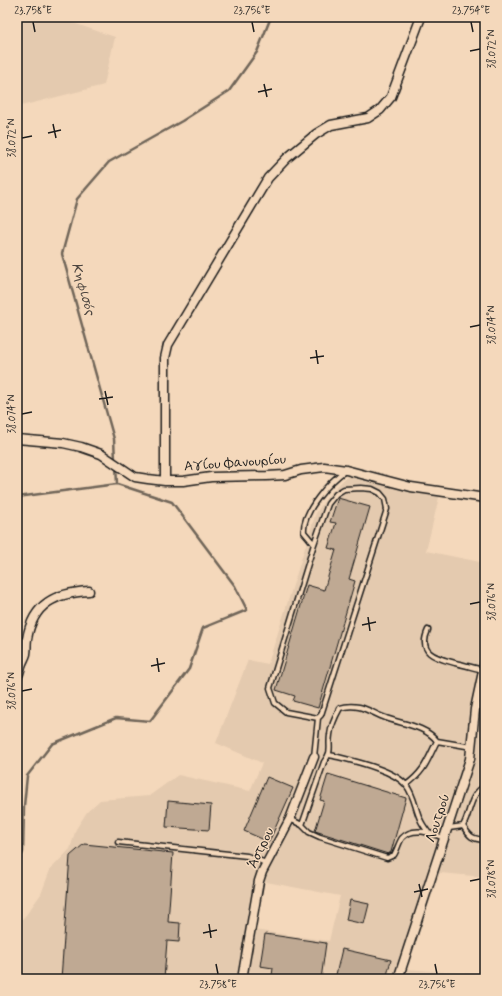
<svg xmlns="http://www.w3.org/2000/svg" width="502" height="996" viewBox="0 0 502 996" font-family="Mynerve,sans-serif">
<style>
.built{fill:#e4caaf;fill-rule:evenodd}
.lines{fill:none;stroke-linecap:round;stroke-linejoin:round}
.stream{stroke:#6f6559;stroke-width:2.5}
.building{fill:#bfa993;stroke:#1c1c1c}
.service-casing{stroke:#1c1c1c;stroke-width:7}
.minor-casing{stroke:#1c1c1c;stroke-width:11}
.service{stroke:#f4d8bb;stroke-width:4}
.minor{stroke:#f4d8bb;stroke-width:8}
.ticks{fill:none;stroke:#1c1c1c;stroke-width:1.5}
.labels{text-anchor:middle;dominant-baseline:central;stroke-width:3;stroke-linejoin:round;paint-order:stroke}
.street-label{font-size:14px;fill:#1c1c1c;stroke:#f4d8bb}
.water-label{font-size:15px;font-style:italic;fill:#4d4640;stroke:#f4d8bb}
.neatline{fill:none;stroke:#1c1c1c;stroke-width:1.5}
.ticks-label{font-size:10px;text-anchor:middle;fill:#1c1c1c}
</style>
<rect width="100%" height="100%" fill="#f4d8bb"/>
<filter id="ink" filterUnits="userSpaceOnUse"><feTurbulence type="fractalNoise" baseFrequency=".025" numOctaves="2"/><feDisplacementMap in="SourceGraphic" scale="8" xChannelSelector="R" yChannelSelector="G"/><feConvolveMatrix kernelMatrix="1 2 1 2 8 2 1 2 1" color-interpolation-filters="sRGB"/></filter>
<g filter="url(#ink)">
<path class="built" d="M17,17H55L115,37L104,85L17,107Z
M355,469L411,484L441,489L426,551L485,563V877L440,873L405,969L485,975V979H17V924L26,915L41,894L50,870L70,849L76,829L87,812L100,800L149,796L178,775L250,791L262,763L216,743L248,660L268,664L316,513L330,493ZM261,881L340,896L329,941L254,930Z"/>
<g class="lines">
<path class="stream" d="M115,460L114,439L62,254L77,199L109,162L182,121L229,91L257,52L271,17
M17,497L117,484L116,465
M17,868L23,852L24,806L27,776L52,744L116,718L150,721L189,669L203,628L247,610L235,586L172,502L117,484"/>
</g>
<path class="building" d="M338,498L370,507L349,579L355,581L318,708L293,701L295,696L276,690L307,585L324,590L336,550L328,548L336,523L330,522Z
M328,774L406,798L391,852L388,854L315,831L324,801L320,800Z
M267,777L293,788L269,842L244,831Z
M168,801L211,805L209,830L166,827Z
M84,844L173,853L168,922L180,923L179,942L167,941L164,979H61L70,856Z
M350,900L369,904L364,924L346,920Z
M265,934L326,943L321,979H289L272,976L273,968L260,966Z
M342,949L391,960L386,979H335Z"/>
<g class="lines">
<defs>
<path id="service" d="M314,544L304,532C302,512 330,481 346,470
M428,630C417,654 437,658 455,663C465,665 474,668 483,670
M437,741L472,747
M330,755C349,760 393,769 406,785C414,795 415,808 420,819C422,824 425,828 428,832
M314,757L318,718L321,715L387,509L385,499L380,493L372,489L361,488L344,489L336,494L328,504L314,544L270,688L275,703L286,712L318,718
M290,819L302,825L309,832L320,837L387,858L394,855C397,850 399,842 402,838C413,826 431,833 444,838
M302,825L324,762C333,750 328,748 330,735C331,725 335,717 340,708C346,706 353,706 359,707C368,709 377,715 386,718C402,724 426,726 437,741C427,761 425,771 406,785
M463,826C470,837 472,839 485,840
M449,828L463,826C471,812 469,795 485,786
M118,842L247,856L266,863"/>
<path id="minor" d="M17,439L63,443L81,447L101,454L135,477L148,479L165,481H183L211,477L267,476L285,475L301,470L324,467L346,470L411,487L485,498
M165,481V358L168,345L268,178L287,158L316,134L331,125L368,118L380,110L391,97L421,17
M17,677C20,673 20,670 21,666C22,662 25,658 26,654C27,649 26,644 27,639C33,603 56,593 89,591
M242,979L259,881L262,872L290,819L314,757
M398,979L470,759L475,709L485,662"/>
</defs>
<use href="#service" class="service-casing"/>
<use href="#minor" class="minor-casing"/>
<use href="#service" class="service"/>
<use href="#minor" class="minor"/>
</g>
</g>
<path class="ticks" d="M33,22L35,32M252,22L254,32M471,22L473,32M470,51L480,49M264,84L267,97M258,92L272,89M53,124L56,138M48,133L61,130M22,138L32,136M470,327L480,325M316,350L318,364M310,358L324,356M105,391L108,405M99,399L113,397M22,414L32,412M470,604L480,602M368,617L370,631M362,625L376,622M157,658L159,672M151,666L165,663M22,691L32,689M470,881L480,879M419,884L422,897M414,892L428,889M209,924L211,938M203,933L217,930M216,964L218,974M435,964L437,974"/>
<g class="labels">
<g class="street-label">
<text transform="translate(235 463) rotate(-4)">Αγίου Φανουρίου</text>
<text transform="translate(438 818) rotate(-72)">Λουτρού</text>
<text transform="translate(261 848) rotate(-64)">Άστρου</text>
</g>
<g class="water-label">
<text transform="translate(83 289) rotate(74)">Κηφισός</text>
</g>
</g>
<rect width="502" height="996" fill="none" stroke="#f4d8bb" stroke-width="44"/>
<rect x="22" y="22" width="458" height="952" class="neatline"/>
<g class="ticks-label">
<text x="33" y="14">23.758°E</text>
<text x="252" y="14">23.756°E</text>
<text x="471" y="14">23.754°E</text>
<text transform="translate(491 49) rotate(-90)" y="4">38.072°N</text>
<text transform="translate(11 138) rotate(-90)" y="4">38.072°N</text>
<text transform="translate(491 325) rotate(-90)" y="4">38.074°N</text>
<text transform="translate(11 414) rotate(-90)" y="4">38.074°N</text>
<text transform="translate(491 602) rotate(-90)" y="4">38.076°N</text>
<text transform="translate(11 691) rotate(-90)" y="4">38.076°N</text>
<text transform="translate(491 879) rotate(-90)" y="4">38.078°N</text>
<text x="218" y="988">23.758°E</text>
<text x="437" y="988">23.756°E</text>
</g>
</svg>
